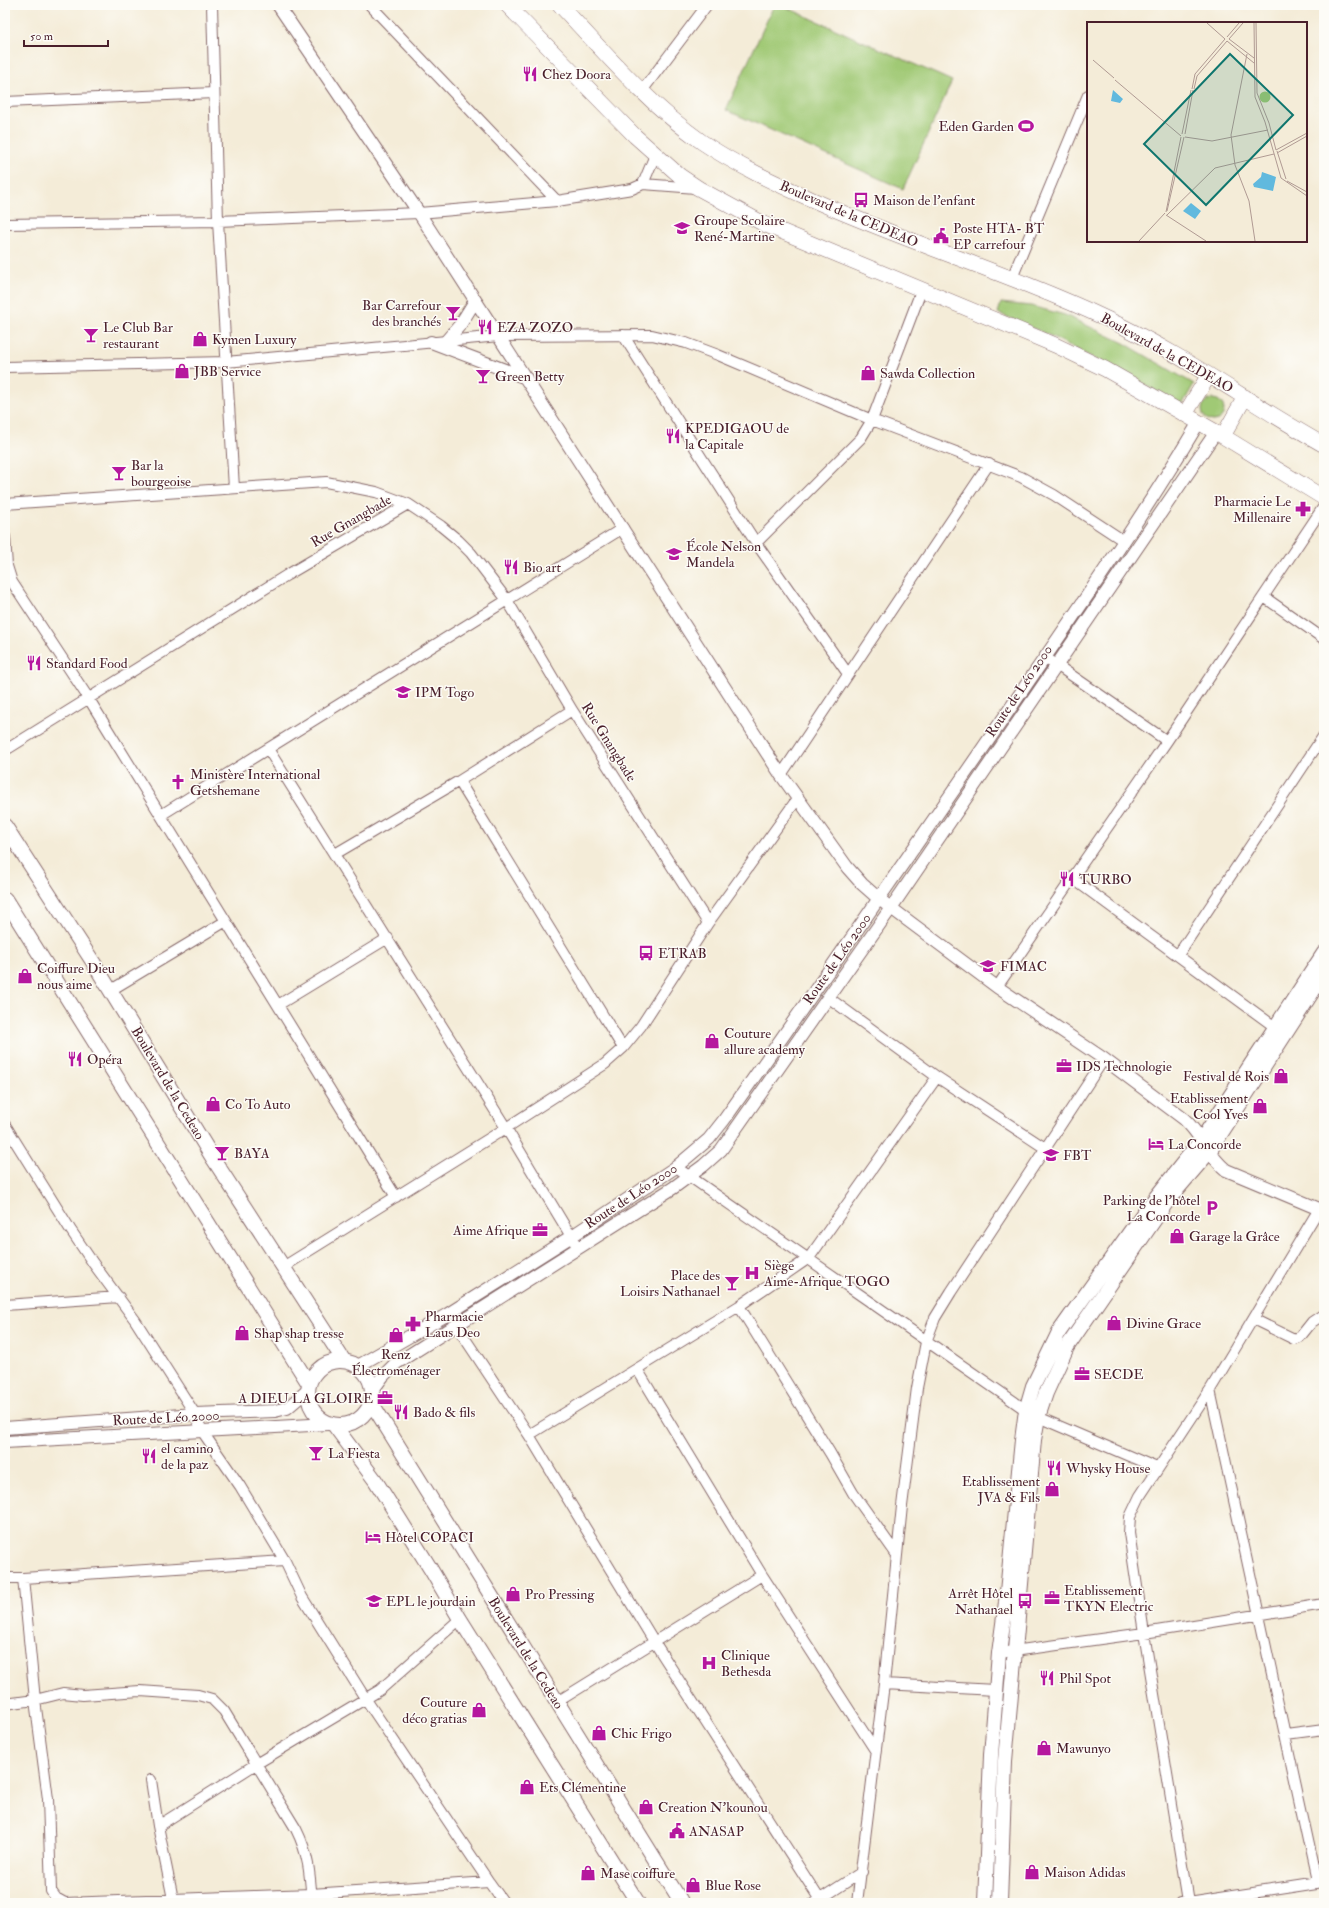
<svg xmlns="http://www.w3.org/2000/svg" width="1329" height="1908" viewBox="0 0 1329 1908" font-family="'IM FELL Double Pica',serif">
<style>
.green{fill:#a0c975;stroke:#757450}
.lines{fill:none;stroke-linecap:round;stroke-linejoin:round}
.minor-casing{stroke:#866768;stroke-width:12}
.tertiary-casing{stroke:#866768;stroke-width:14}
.secondary-casing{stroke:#866768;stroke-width:16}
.primary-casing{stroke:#866768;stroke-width:16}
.minor{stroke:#fff;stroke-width:10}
.tertiary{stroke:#fff;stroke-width:12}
.secondary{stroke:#fff;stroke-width:14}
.primary{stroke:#fff;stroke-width:15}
.labels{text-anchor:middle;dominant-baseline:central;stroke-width:3;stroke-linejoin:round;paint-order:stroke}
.poi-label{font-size:14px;fill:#4a1f2b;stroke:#fdfcf7;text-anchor:start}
.street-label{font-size:14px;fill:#4a1f2b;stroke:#fdfcf7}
.inset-road{fill:none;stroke:#b09a93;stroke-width:1}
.view{fill:#0f766e;fill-opacity:0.15;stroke:#0f766e;stroke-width:2}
.inset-edge{fill:none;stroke:#4a1f2b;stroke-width:2}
</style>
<rect width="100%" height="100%" fill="#fdfcf7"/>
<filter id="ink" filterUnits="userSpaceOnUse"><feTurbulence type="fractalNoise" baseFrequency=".025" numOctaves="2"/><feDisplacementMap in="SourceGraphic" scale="8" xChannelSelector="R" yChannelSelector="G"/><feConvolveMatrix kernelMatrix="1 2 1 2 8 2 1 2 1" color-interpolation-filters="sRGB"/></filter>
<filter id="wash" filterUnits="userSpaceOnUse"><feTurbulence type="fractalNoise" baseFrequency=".012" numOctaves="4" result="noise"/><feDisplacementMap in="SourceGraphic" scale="16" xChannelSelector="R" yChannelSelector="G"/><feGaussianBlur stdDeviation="0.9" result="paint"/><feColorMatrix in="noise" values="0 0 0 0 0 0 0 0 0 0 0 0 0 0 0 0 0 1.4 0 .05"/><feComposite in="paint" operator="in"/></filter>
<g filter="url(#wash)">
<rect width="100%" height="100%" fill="#f4ecd8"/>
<path class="green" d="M774,5H781L952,81L903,189L726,110Z
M1001,303L1031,306L1065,315L1124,343L1194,384L1182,405L1053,337L998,313Z
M1202 410a11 11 0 1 1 22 0a11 11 0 1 1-22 0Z"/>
</g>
<g filter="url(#ink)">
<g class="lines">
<defs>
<path id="minor" d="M212,5L218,221L234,488
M370,5L557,201
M642,91L707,5
M5,102L214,93
M643,184L655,155
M5,224L218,221L419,213L557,201L632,189L643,184L696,188
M1012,278L1088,95
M623,335L756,543L848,674
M5,367L226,362L499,336L652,335L686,343L718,355L872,420L1021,477L1054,495L1124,541
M5,504L326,482L376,492L408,504
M5,537L7,566L12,582L89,699L396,1197
M756,543L861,438L872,420L921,291
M1264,597L1324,639
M1045,657L1167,741
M5,749L9,748L287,575L408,504L441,526L458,540L471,553L507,600L572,710L708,923
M268,749L506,1128L578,1248
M781,775L989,464
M459,781L623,1048
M161,815L623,528
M335,854L459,781L572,710
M1072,878L1275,1027
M1178,955L1324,735
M997,987L1167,741L1324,506
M111,990L226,921
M829,998L937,1077L1045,1148
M278,1005L388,938
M5,1125L70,1229L93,1263L135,1320L195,1414L202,1431L240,1486L285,1561
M676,1167C793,1247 909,1330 1026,1410
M283,1267L506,1128L605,1064L623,1048L641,1026L708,923L798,798
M5,1305L119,1297
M739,1306L830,1453L853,1493L897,1555
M1253,1319L1294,1339L1300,1337L1312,1322L1324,1314
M456,1325L529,1435L655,1643L822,1903
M637,1369L762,1575L875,1750
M1210,1390L1317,1882
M1038,1417L1157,1468
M529,1435L739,1306L809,1258L937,1077
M5,1578H23
M999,1653L1144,1633L1324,1604
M884,1684L995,1690
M557,1702L762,1575
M5,1704L35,1700L63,1693L83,1695L140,1691L198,1695L212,1699L224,1711L296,1829C309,1855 310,1874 312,1903
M1286,1734L1324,1729
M151,1780L158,1826L173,1899
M158,1826L256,1764L380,1690L460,1619
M489,1882L365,1698L302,1597L285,1561L23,1578L35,1700L48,1799L51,1891L56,1898L65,1903L311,1894L489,1882L504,1903
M1188,1902L1144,1633L1129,1533L1130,1517L1140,1496L1210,1390L1319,1209
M814,1903L862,1872
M857,1903L884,1684L902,1506L917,1388L926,1342L935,1318L951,1292L1104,1059
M1181,1903L1324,1881"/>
<path id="tertiary" d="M278,5L419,213L781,775L847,867L862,884L879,899L997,987L1104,1059L1184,1119C1201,1134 1208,1156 1226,1170L1324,1211
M447,340L460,325L475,301
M431,342L526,378
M358,1366L448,1314L572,1236L676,1167L709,1139L724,1120C819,986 912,851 1005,716C1071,619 1139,523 1199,422
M372,1391L383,1376L395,1364L673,1188L703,1166L721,1150L891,908L1216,432
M5,1428L195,1414L275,1411L287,1408L307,1391
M5,1442L328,1424"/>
<path id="secondary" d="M5,826L93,962L214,1160L344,1361
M5,899L309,1384
M308 1393a32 32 0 1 1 64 0a32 32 0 1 1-64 0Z
M371,1402L682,1903
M334,1425L375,1480L402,1523L430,1568L460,1619L638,1903
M985,1903L991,1755L999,1653L1006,1602L1022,1440L1026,1410L1033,1386L1059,1332L1145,1211L1202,1139L1324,953
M1000,1903L1005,1761L1034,1440L1038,1417L1046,1393L1067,1347L1168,1200L1209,1152L1324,974"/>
<path id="primary" d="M507,5L635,136L680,176L698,188L764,224L1055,345L1105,369L1216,432L1324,498
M560,5C605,53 648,104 702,142C736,165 775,183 813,200C909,243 1011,274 1107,319C1183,354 1251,404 1324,445
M1185,414L1209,375
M1223,436L1245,397"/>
</defs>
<use href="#minor" class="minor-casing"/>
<use href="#tertiary" class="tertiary-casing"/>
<use href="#secondary" class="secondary-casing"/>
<use href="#primary" class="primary-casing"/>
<use href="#minor" class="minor"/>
<use href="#tertiary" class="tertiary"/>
<use href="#secondary" class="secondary"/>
<use href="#primary" class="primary"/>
</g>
</g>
<defs>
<symbol id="restaurant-bare" viewBox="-9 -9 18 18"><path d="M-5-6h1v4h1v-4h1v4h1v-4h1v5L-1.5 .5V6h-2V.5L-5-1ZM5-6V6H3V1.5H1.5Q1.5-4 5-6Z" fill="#b5179e" stroke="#fdfcf7" stroke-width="2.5" paint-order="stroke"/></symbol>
<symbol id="stadium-bare" viewBox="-9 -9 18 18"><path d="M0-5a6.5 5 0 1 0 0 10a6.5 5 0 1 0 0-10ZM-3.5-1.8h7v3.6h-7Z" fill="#b5179e" stroke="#fdfcf7" stroke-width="2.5" paint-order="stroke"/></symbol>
<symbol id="bus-bare" viewBox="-9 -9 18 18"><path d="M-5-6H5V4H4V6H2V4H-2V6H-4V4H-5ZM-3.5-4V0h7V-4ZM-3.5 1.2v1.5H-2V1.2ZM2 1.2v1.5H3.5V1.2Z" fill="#b5179e" stroke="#fdfcf7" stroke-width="2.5" paint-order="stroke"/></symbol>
<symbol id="school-bare" viewBox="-9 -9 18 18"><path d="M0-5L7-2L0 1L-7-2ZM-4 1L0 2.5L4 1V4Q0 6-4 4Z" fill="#b5179e" stroke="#fdfcf7" stroke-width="2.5" paint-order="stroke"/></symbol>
<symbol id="civic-bare" viewBox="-9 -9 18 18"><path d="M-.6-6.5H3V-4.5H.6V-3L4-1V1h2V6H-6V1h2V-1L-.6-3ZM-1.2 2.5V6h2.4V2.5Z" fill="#b5179e" stroke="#fdfcf7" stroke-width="2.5" paint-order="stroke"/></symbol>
<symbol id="bar-bare" viewBox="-9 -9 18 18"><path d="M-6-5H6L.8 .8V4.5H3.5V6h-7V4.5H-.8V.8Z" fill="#b5179e" stroke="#fdfcf7" stroke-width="2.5" paint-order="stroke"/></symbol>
<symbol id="shop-bare" viewBox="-9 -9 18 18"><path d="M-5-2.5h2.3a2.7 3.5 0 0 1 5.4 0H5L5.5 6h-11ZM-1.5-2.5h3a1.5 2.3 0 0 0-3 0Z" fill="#b5179e" stroke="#fdfcf7" stroke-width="2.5" paint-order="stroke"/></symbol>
<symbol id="pharmacy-bare" viewBox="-9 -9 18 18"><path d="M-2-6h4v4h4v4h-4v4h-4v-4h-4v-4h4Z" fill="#b5179e" stroke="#fdfcf7" stroke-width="2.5" paint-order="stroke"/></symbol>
<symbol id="university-bare" viewBox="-9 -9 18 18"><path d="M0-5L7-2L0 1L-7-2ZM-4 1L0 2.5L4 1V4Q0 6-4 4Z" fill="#b5179e" stroke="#fdfcf7" stroke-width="2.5" paint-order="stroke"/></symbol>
<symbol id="church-bare" viewBox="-9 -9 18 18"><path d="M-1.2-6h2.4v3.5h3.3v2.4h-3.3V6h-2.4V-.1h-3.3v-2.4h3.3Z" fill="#b5179e" stroke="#fdfcf7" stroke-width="2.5" paint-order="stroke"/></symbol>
<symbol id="office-bare" viewBox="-9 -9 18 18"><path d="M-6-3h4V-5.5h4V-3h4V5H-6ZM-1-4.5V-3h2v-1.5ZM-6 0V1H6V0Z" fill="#b5179e" stroke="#fdfcf7" stroke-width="2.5" paint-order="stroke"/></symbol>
<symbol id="hotel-bare" viewBox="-9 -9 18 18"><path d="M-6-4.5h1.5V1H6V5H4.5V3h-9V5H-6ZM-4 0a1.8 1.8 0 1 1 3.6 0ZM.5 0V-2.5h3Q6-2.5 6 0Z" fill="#b5179e" stroke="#fdfcf7" stroke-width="2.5" paint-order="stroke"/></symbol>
<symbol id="parking-bare" viewBox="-9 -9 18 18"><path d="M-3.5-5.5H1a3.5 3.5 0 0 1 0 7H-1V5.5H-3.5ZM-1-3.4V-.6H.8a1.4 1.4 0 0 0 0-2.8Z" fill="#b5179e" stroke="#fdfcf7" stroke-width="2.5" paint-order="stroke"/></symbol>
<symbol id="hospital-bare" viewBox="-9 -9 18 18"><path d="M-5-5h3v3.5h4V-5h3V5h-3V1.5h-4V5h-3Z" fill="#b5179e" stroke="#fdfcf7" stroke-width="2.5" paint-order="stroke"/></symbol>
</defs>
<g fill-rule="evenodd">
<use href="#restaurant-bare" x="519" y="63" width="22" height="22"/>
<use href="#stadium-bare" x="1015" y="115" width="22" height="22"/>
<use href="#bus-bare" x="850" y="189" width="22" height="22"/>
<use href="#school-bare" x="671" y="217" width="22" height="22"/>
<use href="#civic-bare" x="930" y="225" width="22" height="22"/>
<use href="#bar-bare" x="442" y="302" width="22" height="22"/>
<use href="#restaurant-bare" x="474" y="316" width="22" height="22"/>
<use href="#bar-bare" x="80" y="324" width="22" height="22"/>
<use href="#shop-bare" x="189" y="328" width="22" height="22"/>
<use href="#shop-bare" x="171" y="360" width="22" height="22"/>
<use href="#shop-bare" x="857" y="362" width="22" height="22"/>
<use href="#bar-bare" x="472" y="365" width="22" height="22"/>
<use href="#restaurant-bare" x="662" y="425" width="22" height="22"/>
<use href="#bar-bare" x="108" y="462" width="22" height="22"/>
<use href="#pharmacy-bare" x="1292" y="498" width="22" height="22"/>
<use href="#school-bare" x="663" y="543" width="22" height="22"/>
<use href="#restaurant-bare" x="500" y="556" width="22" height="22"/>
<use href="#restaurant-bare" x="23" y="652" width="22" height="22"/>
<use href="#university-bare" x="392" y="681" width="22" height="22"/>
<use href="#church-bare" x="167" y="771" width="22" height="22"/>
<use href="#restaurant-bare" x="1056" y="868" width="22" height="22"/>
<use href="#bus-bare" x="635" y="942" width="22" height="22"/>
<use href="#university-bare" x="977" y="955" width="22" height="22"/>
<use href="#shop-bare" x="14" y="965" width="22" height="22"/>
<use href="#shop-bare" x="701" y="1030" width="22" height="22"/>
<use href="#restaurant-bare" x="64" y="1048" width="22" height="22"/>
<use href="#office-bare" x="1053" y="1055" width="22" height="22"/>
<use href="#shop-bare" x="1270" y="1065" width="22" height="22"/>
<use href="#shop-bare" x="202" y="1093" width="22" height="22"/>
<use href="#shop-bare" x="1249" y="1095" width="22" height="22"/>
<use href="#hotel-bare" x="1145" y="1133" width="22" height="22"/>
<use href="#bar-bare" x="211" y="1142" width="22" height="22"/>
<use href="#university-bare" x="1040" y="1144" width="22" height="22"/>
<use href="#parking-bare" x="1201" y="1197" width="22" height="22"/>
<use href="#office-bare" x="529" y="1219" width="22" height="22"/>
<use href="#shop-bare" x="1166" y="1225" width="22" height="22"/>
<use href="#hospital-bare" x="741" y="1262" width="22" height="22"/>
<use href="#bar-bare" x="721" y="1272" width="22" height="22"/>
<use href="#shop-bare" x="1103" y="1312" width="22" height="22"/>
<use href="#pharmacy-bare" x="402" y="1313" width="22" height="22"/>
<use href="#shop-bare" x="231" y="1322" width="22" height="22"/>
<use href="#shop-bare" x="385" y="1324" width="22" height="22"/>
<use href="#office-bare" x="1071" y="1363" width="22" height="22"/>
<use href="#office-bare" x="374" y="1387" width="22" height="22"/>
<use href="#restaurant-bare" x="390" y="1401" width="22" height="22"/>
<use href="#bar-bare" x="305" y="1442" width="22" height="22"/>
<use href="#restaurant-bare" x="138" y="1445" width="22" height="22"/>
<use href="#restaurant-bare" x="1043" y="1457" width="22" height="22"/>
<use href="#shop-bare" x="1041" y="1478" width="22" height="22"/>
<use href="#hotel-bare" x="362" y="1526" width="22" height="22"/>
<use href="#shop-bare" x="502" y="1583" width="22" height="22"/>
<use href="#office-bare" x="1041" y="1587" width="22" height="22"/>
<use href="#school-bare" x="363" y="1590" width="22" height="22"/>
<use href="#bus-bare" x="1014" y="1590" width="22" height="22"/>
<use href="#hospital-bare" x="698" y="1652" width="22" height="22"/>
<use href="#restaurant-bare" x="1036" y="1667" width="22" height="22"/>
<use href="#shop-bare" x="468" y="1699" width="22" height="22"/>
<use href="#shop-bare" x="588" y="1722" width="22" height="22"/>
<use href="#shop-bare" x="1033" y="1737" width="22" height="22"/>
<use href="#shop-bare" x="516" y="1776" width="22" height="22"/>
<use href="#shop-bare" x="635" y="1796" width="22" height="22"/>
<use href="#civic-bare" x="666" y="1820" width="22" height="22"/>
<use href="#shop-bare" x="1021" y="1861" width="22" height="22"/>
<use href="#shop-bare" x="577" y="1862" width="22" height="22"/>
<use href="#shop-bare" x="682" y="1874" width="22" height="22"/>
</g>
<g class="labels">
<g class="poi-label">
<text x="542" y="74">Chez Doora</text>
<text x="1014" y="126" text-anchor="end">Eden Garden</text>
<text x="873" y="200">Maison de l'enfant</text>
<text x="694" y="220">Groupe Scolaire<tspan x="694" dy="16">René-Martine</tspan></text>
<text x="953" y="228">Poste HTA- BT<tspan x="953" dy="16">EP carrefour</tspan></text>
<text x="441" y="305" text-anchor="end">Bar Carrefour<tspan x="441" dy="16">des branchés</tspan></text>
<text x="103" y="327">Le Club Bar<tspan x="103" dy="16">restaurant</tspan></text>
<text x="497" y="327">EZA ZOZO</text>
<text x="212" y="339">Kymen Luxury</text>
<text x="194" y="371">JBB Service</text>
<text x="880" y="373">Sawda Collection</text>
<text x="495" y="376">Green Betty</text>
<text x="685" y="428">KPEDIGAOU de<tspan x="685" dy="16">la Capitale</tspan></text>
<text x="131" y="465">Bar la<tspan x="131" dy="16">bourgeoise</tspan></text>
<text x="1291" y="501" text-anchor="end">Pharmacie Le<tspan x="1291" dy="16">Millenaire</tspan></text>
<text x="686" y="546">École Nelson<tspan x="686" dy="16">Mandela</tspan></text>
<text x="523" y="567">Bio art</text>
<text x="46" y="663">Standard Food</text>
<text x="415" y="692">IPM Togo</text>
<text x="190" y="774">Ministère International<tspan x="190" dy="16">Getshemane</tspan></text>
<text x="1079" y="879">TURBO</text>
<text x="658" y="953">ETRAB</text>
<text x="1000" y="966">FIMAC</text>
<text x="37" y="968">Coiffure Dieu<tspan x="37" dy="16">nous aime</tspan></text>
<text x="724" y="1033">Couture<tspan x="724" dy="16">allure academy</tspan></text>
<text x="87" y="1059">Opéra</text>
<text x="1076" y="1066">IDS Technologie</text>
<text x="1269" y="1076" text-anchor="end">Festival de Rois</text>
<text x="1248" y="1098" text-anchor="end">Etablissement<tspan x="1248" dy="16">Cool Yves</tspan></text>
<text x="225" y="1104">Co To Auto</text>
<text x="1168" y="1144">La Concorde</text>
<text x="234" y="1153">BAYA</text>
<text x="1063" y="1155">FBT</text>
<text x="1200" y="1200" text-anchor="end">Parking de l'hôtel<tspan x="1200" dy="16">La Concorde</tspan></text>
<text x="528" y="1230" text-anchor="end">Aime Afrique</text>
<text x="1189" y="1236">Garage la Grâce</text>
<text x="764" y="1265">Siège<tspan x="764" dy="16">Aime-Afrique TOGO</tspan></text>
<text x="720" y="1275" text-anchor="end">Place des<tspan x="720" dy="16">Loisirs Nathanael</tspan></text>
<text x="425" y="1316">Pharmacie<tspan x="425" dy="16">Laus Deo</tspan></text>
<text x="1126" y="1323">Divine Grace</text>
<text x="254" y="1333">Shap shap tresse</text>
<text x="396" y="1354" text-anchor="middle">Renz<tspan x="396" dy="16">Électroménager</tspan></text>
<text x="1094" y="1374">SECDE</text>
<text x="373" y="1398" text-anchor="end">A DIEU LA GLOIRE</text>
<text x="413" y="1412">Bado &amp; fils</text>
<text x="161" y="1448">el camino<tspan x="161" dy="16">de la paz</tspan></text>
<text x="328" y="1453">La Fiesta</text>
<text x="1066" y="1468">Whysky House</text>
<text x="1040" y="1481" text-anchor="end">Etablissement<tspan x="1040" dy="16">JVA &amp; Fils</tspan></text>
<text x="385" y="1537">Hôtel COPACI</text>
<text x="1064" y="1590">Etablissement<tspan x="1064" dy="16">TKYN Electric</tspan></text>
<text x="1013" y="1593" text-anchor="end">Arrêt Hôtel<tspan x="1013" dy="16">Nathanael</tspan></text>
<text x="525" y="1594">Pro Pressing</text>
<text x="386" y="1601">EPL le jourdain</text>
<text x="721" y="1655">Clinique<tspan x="721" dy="16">Bethesda</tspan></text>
<text x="1059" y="1678">Phil Spot</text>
<text x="467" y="1702" text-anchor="end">Couture<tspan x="467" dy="16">déco gratias</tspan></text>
<text x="611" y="1733">Chic Frigo</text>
<text x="1056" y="1748">Mawunyo</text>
<text x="539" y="1787">Ets Clémentine</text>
<text x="658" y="1807">Creation N'kounou</text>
<text x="689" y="1831">ANASAP</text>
<text x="1044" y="1872">Maison Adidas</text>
<text x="600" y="1873">Mase coiffure</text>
<text x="705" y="1885">Blue Rose</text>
</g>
<g class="street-label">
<text transform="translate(849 214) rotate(23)">Boulevard de la CEDEAO</text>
<text transform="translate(1167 353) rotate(29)">Boulevard de la CEDEAO</text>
<text transform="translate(351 521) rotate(-30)">Rue Gnangbade</text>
<text transform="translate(1019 691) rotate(-56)">Route de Léo 2000</text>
<text transform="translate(609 742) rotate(58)">Rue Gnangbade</text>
<text transform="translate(837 959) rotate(-55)">Route de Léo 2000</text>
<text transform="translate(168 1083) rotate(59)">Boulevard de la Cedeao</text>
<text transform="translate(631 1196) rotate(-33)">Route de Léo 2000</text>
<text transform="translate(166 1418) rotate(-3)">Route de Léo 2000</text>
<text transform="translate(526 1653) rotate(58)">Boulevard de la Cedeao</text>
</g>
</g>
<g transform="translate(1087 22)">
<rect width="220" height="220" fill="#f4ecd8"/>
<path d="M172.5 75a5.5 5.5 0 1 1 11 0a5.5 5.5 0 1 1-11 0Z" fill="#a0c975"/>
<path d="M26,68L36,77L33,81L24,79ZM175,150L189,155L186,169L167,165L166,162L174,155ZM104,181L114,189L108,197L96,189Z" fill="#61b9de"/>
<path class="inset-road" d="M120,1L138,17M167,1L168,75L178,100L194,156L220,174M169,1L170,71L182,101L189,128M140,15L152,1M142,17L167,36M142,17L156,1M140,19L167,41M160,32L144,113L148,143L162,179L168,219M6,38L27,56M28,58L94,114M105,67L108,52L138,17M107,67L110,54L140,19M95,112L104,68M98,112L106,68M98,115L125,119L181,108M189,128L220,111M190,129L199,157M190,131L220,114M200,159L220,170M80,189L97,115M79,190L94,115M79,193L119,219M80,193L128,146L187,132M52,219L78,191"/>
<path class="view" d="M143,32L206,93L119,183L57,122Z"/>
<rect width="220" height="220" class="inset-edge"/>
</g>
<rect width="1329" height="1908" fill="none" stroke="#fdfcf7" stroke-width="20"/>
<path d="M24 40v6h84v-6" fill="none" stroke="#4a1f2b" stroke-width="2"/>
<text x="30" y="40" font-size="12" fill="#4a1f2b" stroke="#fdfcf7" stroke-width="3" paint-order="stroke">50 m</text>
</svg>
